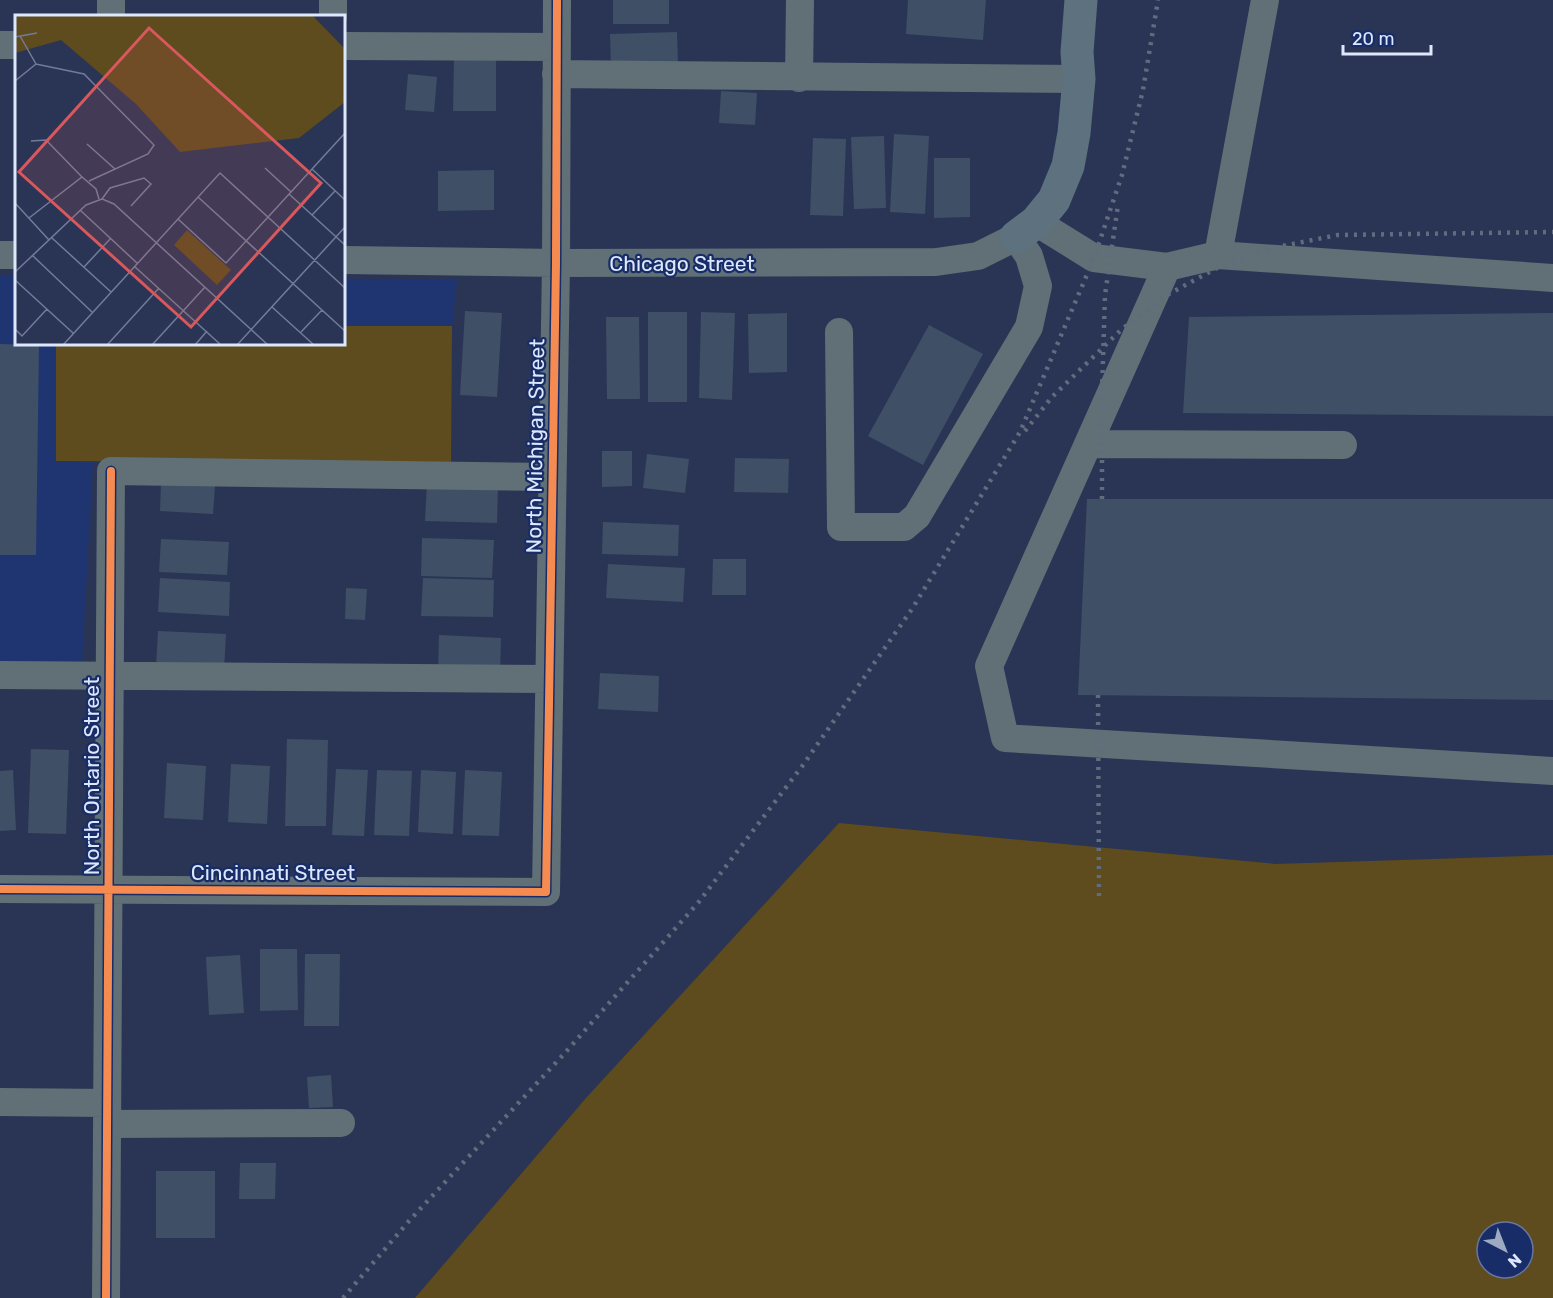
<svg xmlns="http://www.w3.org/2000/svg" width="1553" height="1298" viewBox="0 0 1553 1298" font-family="Rubik,sans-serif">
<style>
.built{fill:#1f3572}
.green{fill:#5e4b1e;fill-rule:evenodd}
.building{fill:#3f4f66}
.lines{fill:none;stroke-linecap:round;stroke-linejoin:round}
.minor{stroke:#607076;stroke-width:28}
.major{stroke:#5d717f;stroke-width:33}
.rail{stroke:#616c7e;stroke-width:4.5;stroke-dasharray:3 6;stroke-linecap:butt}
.cycleway-casing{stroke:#182d67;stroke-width:11}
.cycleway{stroke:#f68b52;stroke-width:8}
.labels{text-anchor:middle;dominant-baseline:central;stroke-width:4.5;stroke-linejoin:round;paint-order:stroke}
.street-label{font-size:21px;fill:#dde7fd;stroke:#182d67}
.inset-road{fill:none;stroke:#727c98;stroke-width:1.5}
.view{fill:#d8585d;fill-opacity:0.15;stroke:#d8585d;stroke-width:3}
.inset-edge{fill:none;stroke:#dde7fd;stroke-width:3}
</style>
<rect width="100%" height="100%" fill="#2a3555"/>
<path class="built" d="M0,276H16V344H344V279L457,280L452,326L93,461L82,663L0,662Z"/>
<path class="green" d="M344,326H452L451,463L56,461V344H344Z
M839,823L1276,864L1553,855V1298H415L586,1098ZM1487,1232H1523V1268H1487Z"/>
<path class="building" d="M613,0H669V24H613Z
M908,0H986L983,40L906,34Z
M677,32L678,65L611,67L610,34Z
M454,58H496V111H453Z
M408,74L437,77L434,112L405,110Z
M721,91L757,93L755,125L719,123Z
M894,134L929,136L925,214L890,212Z
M884,136L886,208L854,209L851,137Z
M813,138L846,139L843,216L810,215Z
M934,158H970V217L934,218Z
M494,170V210L438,211V171Z
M465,311L502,313L497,397L460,395Z
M648,312H687V402H648Z
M701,312L735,313L732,400L699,398Z
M787,313V372L749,373L748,314Z
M1553,313V416L1183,413L1189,317Z
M606,317H639L640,399H607Z
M929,325L983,354L923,465L868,436Z
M0,344L39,345L36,555H0Z
M602,451H632V486L602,487Z
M647,454L689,459L685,493L643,488Z
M735,458L789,459L788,493L734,492Z
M161,483L215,486L213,514L160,511Z
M427,483L498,485L497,523L425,521Z
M1087,499H1553V700L1078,695Z
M603,522L679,525L678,556L602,554Z
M422,538L494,540L492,578L421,576Z
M161,539L229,542L227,575L159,572Z
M713,559H746V595H712Z
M608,564L685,568L683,602L606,598Z
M160,578L230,582L229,616L158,612Z
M423,578L494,580L493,617L421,616Z
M346,588L367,589L365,620L345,619Z
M158,631L226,634L224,669L156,666Z
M439,635L501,638L500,676L438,673Z
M600,673L659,676L658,712L598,709Z
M287,739L328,740L326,826H285Z
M31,749L69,750L66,834L28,833Z
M167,763L206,766L203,820L164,818Z
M231,764L270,766L267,824L228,822Z
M336,769L368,770L364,836L332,835Z
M13,770L16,830L0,831V771Z
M377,770L412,771L409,836L374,835Z
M421,770L456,772L453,834L418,832Z
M465,770L502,772L499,836L462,835Z
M260,949H297L298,1010L260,1011Z
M305,954H340L339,1026H304Z
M240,955L244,1013L209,1015L206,957Z
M331,1075L333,1107L309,1108L307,1077Z
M240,1163H276L275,1199H239Z
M156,1171H215V1238H156Z"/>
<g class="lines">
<path class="minor" d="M111,16V0
M333,16V0
M0,45H16
M344,46L557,47
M556,74L1079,79
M799,78L800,0
M1036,222L1094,258L1167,267L1218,255L1265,0
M0,255H16
M1218,255L1553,278
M344,260L556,263L936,262L978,256L1016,237L1029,256L1038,286L1029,327L917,516L904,527H841L839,332
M1167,267L989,666L1005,738L1553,771
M1088,444L1343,445
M0,675L549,679
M0,889L546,892L556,263L557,0
M0,1102L107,1103
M107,1124L341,1123
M106,1298L111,471L552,477"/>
<path class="major" d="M1016,237L1036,222L1054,200L1068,166L1074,133L1079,79L1077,52L1081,0"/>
<path class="rail" d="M1025,431L1052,397L1122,329L1167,295L1215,269L1272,248L1338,235L1553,232
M1102,499V391L1105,295L1118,205
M1098,695L1099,901
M343,1298L409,1221L563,1055L698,903L803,765L912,609L1020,432L1094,258L1122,175L1143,90L1158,0"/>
<defs>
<path id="cycleway" d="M0,889L546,892L556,263L557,0
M106,1298L111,471"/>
</defs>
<use href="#cycleway" class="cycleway-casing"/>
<use href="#cycleway" class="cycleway"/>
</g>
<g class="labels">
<g class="street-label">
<text x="682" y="263">Chicago Street</text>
<text transform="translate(535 446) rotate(-89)">North Michigan Street</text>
<text transform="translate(91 776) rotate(-90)">North Ontario Street</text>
<text x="273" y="872">Cincinnati Street</text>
</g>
</g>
<g transform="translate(15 15)">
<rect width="330" height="330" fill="#2a3555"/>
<path d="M0,0H297L330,34V87L284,123L165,137L121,89L46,25L0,38ZM172,215L216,255L202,270L159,230Z" fill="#5e4b1e"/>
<path class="inset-road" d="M5,21L21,49M0,22L22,18M0,66L21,49L69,59L139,130L133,139L74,166M16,126L31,125L67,162M72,129L100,154M250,153L276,177M297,154L330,185M274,179L330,230M183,182L330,316M0,188L34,225M116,191L136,169L129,163L95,173L87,184L99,189L253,330M65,195L122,248M297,200L320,176M14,203L67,162L81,174L84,184M163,204L211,248L330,118M37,223L96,277M18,241L77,297M119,251L206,330M69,252L96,223M0,257L71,190L87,184M0,265L58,318M257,292L299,330M0,314L7,321L32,294M286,317L307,295M48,330L205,158L330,273M92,330L144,273M137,330L190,272M180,330L192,316M222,330L330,212"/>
<path class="view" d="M134,13L306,168L176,312L4,157Z"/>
<rect width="330" height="330" class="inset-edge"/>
</g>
<g transform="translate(1505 1250) rotate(138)"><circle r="28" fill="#182d67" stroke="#6777a3" stroke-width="1.5"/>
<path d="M0-4.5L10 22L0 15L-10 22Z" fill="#9ea9c2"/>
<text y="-9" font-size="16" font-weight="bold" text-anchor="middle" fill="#dde7fd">N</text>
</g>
<path d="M1343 45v9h88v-9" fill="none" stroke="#dde7fd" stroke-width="3"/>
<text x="1352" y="45" font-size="18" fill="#dde7fd" stroke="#182d67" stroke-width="4.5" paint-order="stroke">20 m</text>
</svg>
